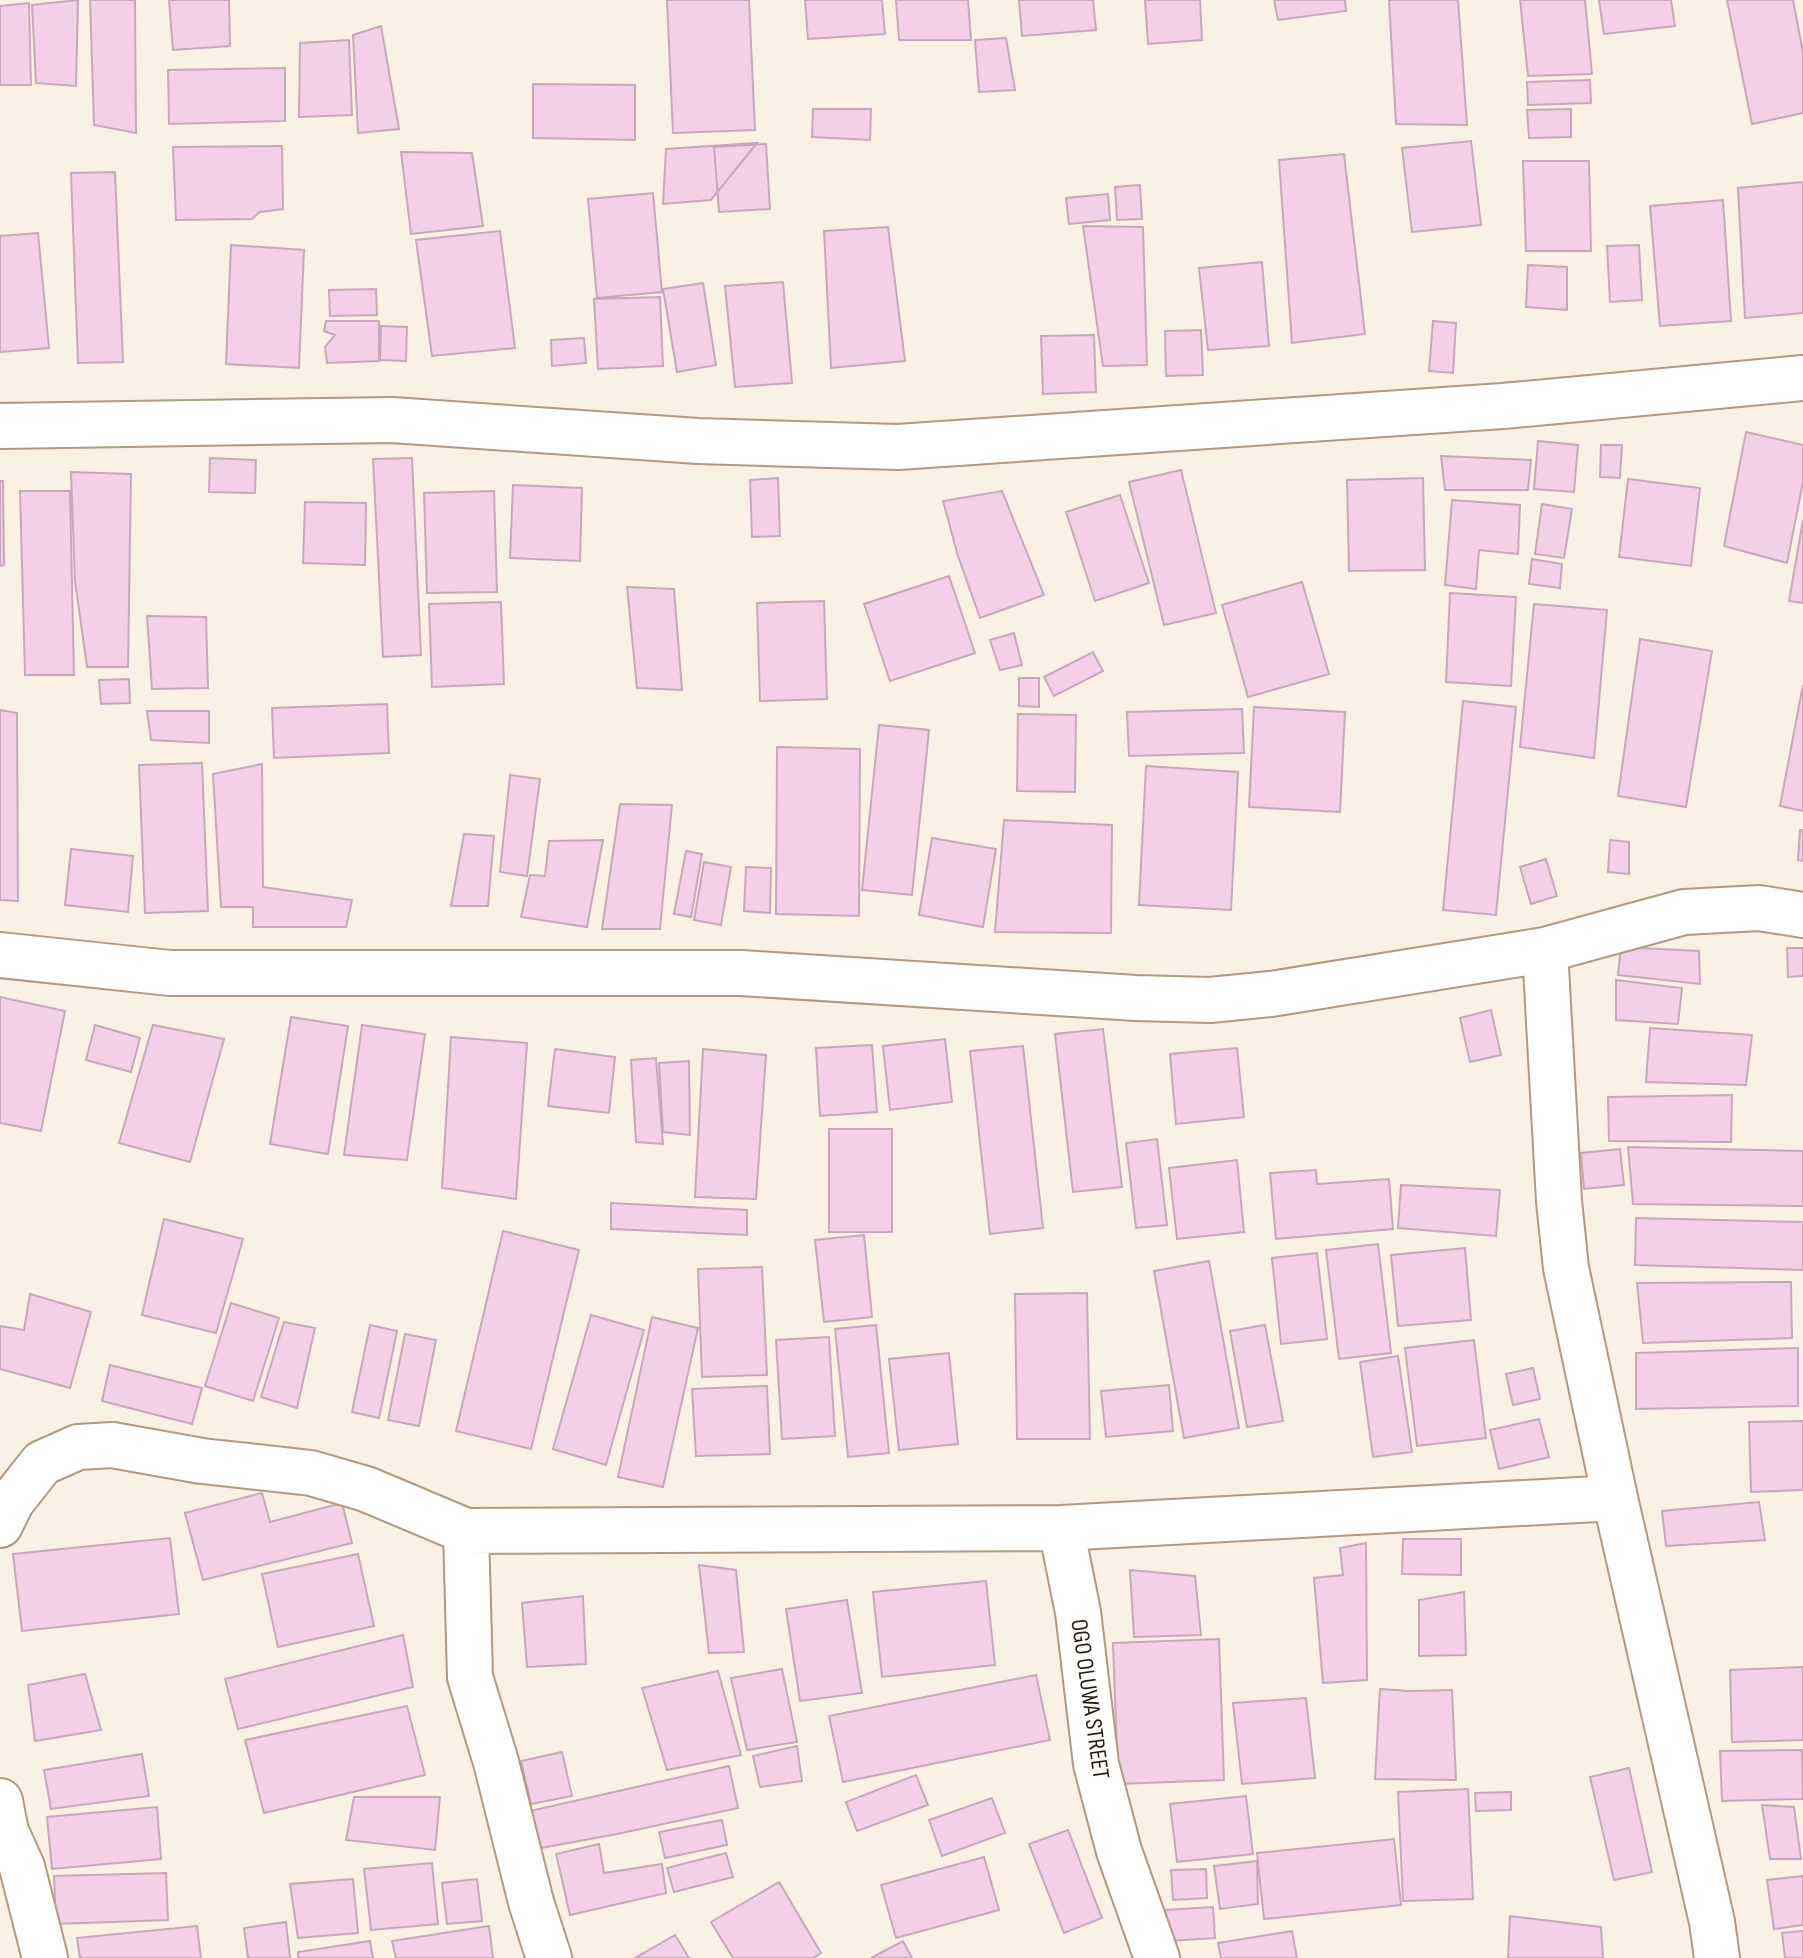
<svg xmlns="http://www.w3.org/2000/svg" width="1803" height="1958" viewBox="0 0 1803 1958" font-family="'Sofia Sans Condensed',sans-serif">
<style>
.building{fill:#f3d0e7;stroke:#c8a7bc;stroke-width:2}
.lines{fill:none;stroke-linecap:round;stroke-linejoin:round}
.street-casing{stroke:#b3987e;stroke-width:48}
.street{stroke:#fff;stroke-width:44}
.labels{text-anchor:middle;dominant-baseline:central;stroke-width:8;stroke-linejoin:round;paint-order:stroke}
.street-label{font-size:24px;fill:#261c11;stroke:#fff}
</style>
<rect width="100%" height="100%" fill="#fbf0e4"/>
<path class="building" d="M78,0L76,86L36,83L32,5Z
M90,0H135L136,133L94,125Z
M169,0H229L230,46L173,50Z
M667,0H749L755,130L673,133Z
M805,0H882L885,34L808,39Z
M896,0H968L971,40H899Z
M1019,0H1093L1096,30L1022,36Z
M1145,0H1200L1202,40L1148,44Z
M1274,0H1345L1346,11L1278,20Z
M1389,0H1458L1467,125L1396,124Z
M1520,0H1585L1592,74L1528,76Z
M1599,0H1671L1675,26L1604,34Z
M1727,0H1793L1803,53V113L1752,124Z
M29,3L31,85H0V6Z
M381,26L399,129L358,133L353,35Z
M1006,38L1015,90L979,92L975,40Z
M349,40L352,115L299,117L300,43Z
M285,68V121L169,124L168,70Z
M1590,80L1591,103L1528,105L1527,82Z
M533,84L635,85V140L533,138Z
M813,109H871L870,140L812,137Z
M1571,109V137L1529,138L1527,110Z
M1471,141L1481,225L1412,232L1402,148Z
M757,143L711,200L663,204L666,149Z
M766,144L770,209L719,212L714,147Z
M282,146L283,209L260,212L252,219L176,220L173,147Z
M401,152L472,153L483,226L411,234Z
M1344,154L1365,334L1292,343L1279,160Z
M1523,161H1589L1591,251H1526Z
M115,172L123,362L78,363L71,173Z
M1803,182V313L1745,318L1738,188Z
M1140,185L1142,219L1117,220L1115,187Z
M653,193L662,292L597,298L588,199Z
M1108,194L1110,220L1069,224L1066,198Z
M1723,200L1731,321L1660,326L1650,206Z
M1083,226L1143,227L1147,365L1103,366Z
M888,227L905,361L831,368L824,231Z
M500,231L515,348L432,356L416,240Z
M38,233L49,348L0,352V236Z
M231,245L304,250L299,368L226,364Z
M1639,245L1642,300L1610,302L1607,246Z
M1262,262L1269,346L1208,350L1199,268Z
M1528,265L1567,267V310L1526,307Z
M783,282L792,383L735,387L725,286Z
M703,283L716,365L677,372L663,289Z
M376,289L377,315L330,316L329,290Z
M660,297L663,366L598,369L594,299Z
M326,321H379V361L327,363L325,347L335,335L324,331Z
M1433,321L1456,323L1453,373L1429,371Z
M381,326L407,327L406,361L380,360Z
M1201,330L1203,375L1166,376L1165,331Z
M1094,335L1096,392L1043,394L1041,336Z
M584,338L586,363L552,366L551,340Z
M1746,432L1803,445V482L1787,563L1724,546Z
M1538,441L1578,445L1574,492L1534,489Z
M1601,445H1622L1620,478L1600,477Z
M1441,456L1531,460L1528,490H1445Z
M210,458L256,460L255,493L209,492Z
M412,458L421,655L383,657L373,459Z
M1181,470L1216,613L1164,625L1129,482Z
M71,472L131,474L128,667H87L75,581Z
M778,478L780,536L752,537L750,480Z
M1423,478L1425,570L1349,571L1347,480Z
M1628,479L1700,488L1691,566L1619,557Z
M0,481H3L4,565L0,566Z
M513,485L582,488L580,561L510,558Z
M20,491H70L74,675H25Z
M494,491L497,592L427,593L424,493Z
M1002,491L1044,595L980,618L958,556L943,501Z
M1120,495L1149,583L1095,601L1066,512Z
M1452,500L1520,505L1518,554L1479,550L1476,589L1445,585Z
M305,502L366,503L365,565L303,563Z
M1542,504L1572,509L1564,558L1535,554Z
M1803,520V603L1789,601Z
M1532,559L1562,564L1560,588L1529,584Z
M949,576L975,653L890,681L864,604Z
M1302,582L1329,674L1248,697L1222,605Z
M627,587L674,589L682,690L637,688Z
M1450,593L1516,597L1511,686L1446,682Z
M824,601L827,699L760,701L757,603Z
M501,602L504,684L432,687L429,604Z
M1534,604L1607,610L1594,758L1520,747Z
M147,616L206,617L208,688L152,689Z
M1014,633L1022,665L1000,670L990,640Z
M1640,639L1712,651L1686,807L1618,796Z
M1093,652L1103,671L1054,696L1044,677Z
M1019,678H1039V707L1019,706Z
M129,679L130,703L101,704L99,680Z
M1803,685V811L1780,806Z
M1463,701L1516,707L1496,915L1443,910Z
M387,704L389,753L274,758L272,708Z
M1254,707L1345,712L1340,812L1249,807Z
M1242,709L1244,753L1129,756L1127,712Z
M0,710L17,713L18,901L0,900Z
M147,711H209V743L151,740Z
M1018,714L1076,715L1075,792L1017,791Z
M879,725L929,730L912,895L862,890Z
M777,747L860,749L859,916L776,914Z
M202,763L208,911L145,913L139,765Z
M262,764L263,887L352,900L346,927H253V907H221L213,774Z
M1146,766L1238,772L1231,910L1139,905Z
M510,775L540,779L527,876L500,872Z
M620,804L672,805L660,929H602Z
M1004,820L1112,825L1111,933L995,932Z
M1800,830H1803V861L1798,860Z
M464,834L494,836L488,906H451Z
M932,838L996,849L983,927L919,915Z
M603,840L587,927L521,917L530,875L545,876L549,841Z
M1610,840L1629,842V874L1608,872Z
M71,849L133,856L128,912L65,905Z
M686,851L702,854L691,917L674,914Z
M1546,859L1557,896L1531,904L1520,867Z
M704,862L731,867L721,925L694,920Z
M746,867L771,868L770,913L744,911Z
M1621,947L1699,951L1700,984L1618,975Z
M1787,948H1803V976L1788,977Z
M1616,980L1682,988L1678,1024L1616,1020Z
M0,997L65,1011L41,1131L0,1123Z
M1491,1010L1501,1055L1470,1062L1460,1018Z
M291,1017L348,1026L328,1154L270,1144Z
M95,1025L140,1038L131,1072L86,1060Z
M153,1025L224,1039L190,1162L119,1143Z
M362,1025L425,1034L407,1160L344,1155Z
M1650,1028L1752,1035L1746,1085L1646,1082Z
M1103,1029L1122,1187L1073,1192L1055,1034Z
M451,1037L527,1043L516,1199L442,1188Z
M945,1039L952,1102L890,1110L883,1046Z
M872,1045L877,1112L820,1116L816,1048Z
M1023,1046L1043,1228L990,1234L970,1051Z
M1237,1048L1244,1117L1176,1124L1170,1054Z
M555,1049L615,1057L609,1113L548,1106Z
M703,1049L766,1055L756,1199L695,1197Z
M656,1058L663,1144L636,1142L631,1060Z
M689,1061L690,1135L663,1132L659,1063Z
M1732,1095L1731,1142L1609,1141L1608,1097Z
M829,1129H892V1232H829Z
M1157,1139L1167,1225L1136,1228L1126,1143Z
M1628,1147L1803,1151V1206L1633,1204Z
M1620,1149L1624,1185L1584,1189L1581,1153Z
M1237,1160L1244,1232L1177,1239L1169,1168Z
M1316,1170L1317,1184L1389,1179L1393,1229L1276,1239L1270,1173Z
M1401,1185L1500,1190L1496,1236L1398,1228Z
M611,1203L747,1210V1235L611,1229Z
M1636,1218L1803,1222V1270L1635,1265Z
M164,1219L243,1239L216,1333L142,1315Z
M503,1231L579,1250L531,1449L456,1431Z
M864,1235L872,1317L824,1322L815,1240Z
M1378,1244L1391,1353L1339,1359L1326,1250Z
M1465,1248L1471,1320L1398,1326L1391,1255Z
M1317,1253L1327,1339L1281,1344L1272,1258Z
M1209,1261L1239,1428L1184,1438L1154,1271Z
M762,1267L767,1375L702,1377L698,1269Z
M1791,1282L1792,1338L1643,1343L1637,1283Z
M1087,1293L1090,1439H1017L1015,1294Z
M30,1294L91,1312L70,1388L0,1369V1326L24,1330Z
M231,1303L279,1318L253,1401L205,1386Z
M591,1315L644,1330L606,1465L553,1449Z
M652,1317L698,1328L663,1487L618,1477Z
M284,1322L315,1328L297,1408L261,1397Z
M370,1325L397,1331L379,1418L352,1412Z
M876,1325L889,1453L848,1457L835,1329Z
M1265,1325L1283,1421L1247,1427L1230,1331Z
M405,1334L436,1340L419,1426L388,1420Z
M829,1337L835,1436L782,1439L776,1340Z
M1474,1340L1486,1438L1417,1446L1405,1348Z
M1798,1348V1406L1636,1409V1353Z
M949,1353L958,1444L899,1450L889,1359Z
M1398,1356L1412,1452L1373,1457L1360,1362Z
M110,1365L202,1388L192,1424L102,1401Z
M1533,1368L1540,1399L1513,1405L1506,1374Z
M1169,1385L1173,1431L1106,1437L1101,1391Z
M767,1386L770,1454L696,1456L692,1389Z
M1539,1419L1549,1457L1499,1469L1490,1430Z
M1803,1421V1490L1751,1492L1749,1422Z
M262,1493L270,1522L342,1503L352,1543L203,1580L185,1513Z
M1759,1502L1765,1540L1666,1546L1662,1511Z
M170,1538L179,1614L22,1631L13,1554Z
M1403,1539H1461V1575L1402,1574Z
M1366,1543L1367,1680L1323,1683L1314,1578L1343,1575L1340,1548Z
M358,1554L374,1626L278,1647L262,1574Z
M699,1565L736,1570L744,1652L709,1653Z
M1130,1570L1195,1576L1201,1635L1134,1637Z
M986,1581L995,1665L882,1677L873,1592Z
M1464,1592L1466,1655L1419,1656V1600Z
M583,1596L586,1664L527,1667L522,1603Z
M847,1600L862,1693L800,1701L786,1609Z
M403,1635L413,1687L238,1729L225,1679Z
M1219,1639L1224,1780L1118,1784L1113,1643Z
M1803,1667V1740L1732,1742L1730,1670Z
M782,1669L797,1742L747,1750L731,1678Z
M718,1671L741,1755L667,1770L642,1688Z
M85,1674L101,1730L35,1741L28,1685Z
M1036,1675L1050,1740L843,1782L829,1716Z
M1380,1689L1410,1691L1452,1690L1456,1780L1375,1779Z
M1306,1698L1315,1778L1242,1784L1233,1703Z
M407,1706L425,1775L264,1813L245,1740Z
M797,1746L802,1781L760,1787L753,1756Z
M1802,1750L1803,1799L1722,1801L1720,1751Z
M562,1752L572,1796L531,1804L521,1761Z
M142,1754L149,1796L51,1809L44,1770Z
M729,1766L738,1808L617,1834L541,1848L530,1811Z
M1629,1768L1652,1872L1614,1880L1590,1777Z
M916,1775L928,1805L857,1831L846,1802Z
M1468,1789L1473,1899L1403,1901L1398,1792Z
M1511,1792V1810L1476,1811L1475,1793Z
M1246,1796L1253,1854L1177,1862L1170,1804Z
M354,1797H440L435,1850L346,1840Z
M992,1798L1005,1833L942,1856L929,1820Z
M1762,1805L1794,1807L1801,1859H1770Z
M157,1807L161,1859L52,1869L47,1817Z
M722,1820L727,1845L665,1858L659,1832Z
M1068,1830L1102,1918L1064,1933L1029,1844Z
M1394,1839L1401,1905L1264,1919L1257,1853Z
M599,1844L604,1873L662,1864L666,1893L570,1915L556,1854Z
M726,1853L733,1877L674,1892L667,1868Z
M984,1857L999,1910L896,1938L881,1885Z
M1257,1861L1258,1904L1220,1909L1214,1866Z
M432,1863L438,1924L371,1930L364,1869Z
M1206,1869L1207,1898L1173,1900L1171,1870Z
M166,1873L168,1920L56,1924L54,1876Z
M1803,1876V1925L1774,1929L1767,1880Z
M353,1879L358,1933L298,1938L290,1884Z
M477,1879L482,1921L447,1924L442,1883Z
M779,1882L821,1953L813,1958H733L711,1922Z
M1213,1907L1215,1938L1168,1941L1165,1910Z
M1510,1916L1601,1927L1603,1958H1508Z
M286,1922L290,1958H248L244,1928Z
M197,1926L201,1958H80L77,1938Z
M489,1926L493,1958H396L392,1941Z
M1292,1931L1297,1958H1221L1218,1943Z
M1803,1931V1958H1785L1782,1933Z
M675,1935L689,1958H635Z
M370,1941L373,1958H298V1952Z
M903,1941L912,1958H871Z"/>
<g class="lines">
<defs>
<path id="street" d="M0,426L392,420L698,441L898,447L1503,406L1803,378
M1545,950L1559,1201L1566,1268L1615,1498L1712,1922L1717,1958
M0,955L170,973H741L1136,998L1210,1000L1271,994L1545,950L1684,912L1759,908L1803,915
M0,1525L12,1501L42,1463L78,1447L112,1445L202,1461L311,1473L366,1489L466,1531L1061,1528L1615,1498
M1061,1528L1078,1612L1096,1764L1119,1851L1157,1958
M466,1531L470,1677L496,1762L531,1902L549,1958
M0,1801L6,1832L22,1867L45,1958"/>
</defs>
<use href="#street" class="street-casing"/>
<use href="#street" class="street"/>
</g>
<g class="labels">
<g class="street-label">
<text transform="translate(1090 1699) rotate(82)">OGO OLUWA STREET</text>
</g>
</g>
</svg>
